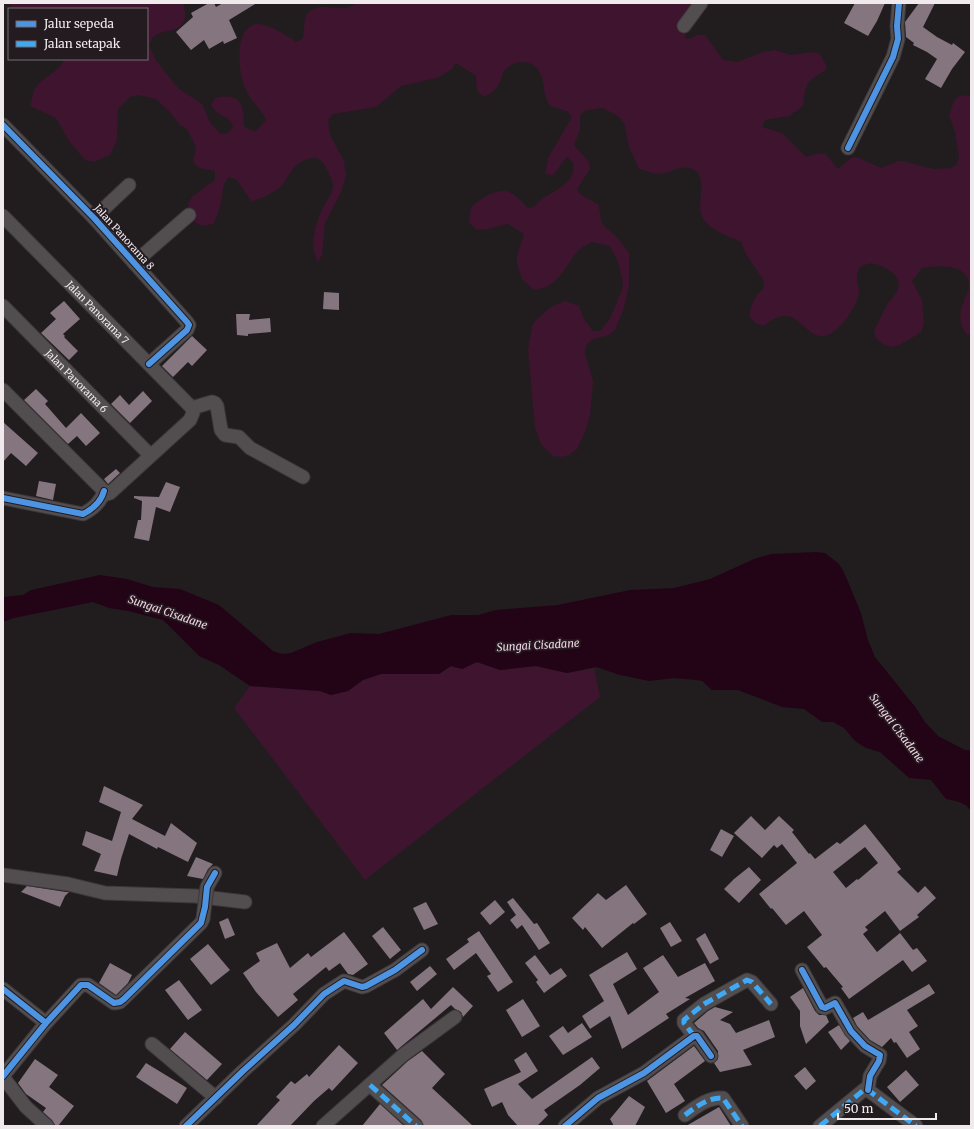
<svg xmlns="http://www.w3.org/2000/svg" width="974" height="1129" viewBox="0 0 974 1129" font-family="Merriweather,serif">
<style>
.green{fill:#3e142f}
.water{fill:#230316}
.building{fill:#85757e;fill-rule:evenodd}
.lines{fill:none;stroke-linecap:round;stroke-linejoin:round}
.street-casing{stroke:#3c383a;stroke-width:15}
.street{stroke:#524e50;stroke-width:13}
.street-bridge-casing{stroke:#3c383a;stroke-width:15;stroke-linecap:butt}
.street-bridge{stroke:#524e50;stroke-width:13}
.quiet{stroke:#3fa9f5;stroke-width:5;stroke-dasharray:10 5;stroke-linecap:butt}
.cycleway-casing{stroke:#231b1f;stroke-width:8}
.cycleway{stroke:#4d94e3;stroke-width:6}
.labels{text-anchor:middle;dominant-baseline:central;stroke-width:4;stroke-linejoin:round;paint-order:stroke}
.street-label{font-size:10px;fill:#f0eaed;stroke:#231b1f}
.water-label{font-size:11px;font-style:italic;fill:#f9d1e6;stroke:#231b1f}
</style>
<rect width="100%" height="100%" fill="#211d1f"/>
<path class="green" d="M8,3H183C184,7 186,12 185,16C184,34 163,28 153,37C151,39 150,42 149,45L155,59L169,77L178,88L202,104L211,124L221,134L228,133L233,127L230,120L216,112L211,105L215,98C220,97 226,96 231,97C244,99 244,116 244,126L250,130L256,131L266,120C261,109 252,102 247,92C238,78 233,28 256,24C268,23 287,36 297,42L303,38C304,32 304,25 305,19C311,0 332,10 346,8C350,7 354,5 357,3H694L686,20L685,38L690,39L697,35H705L723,60L737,62L763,52L775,50L791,55L813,52L820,54L826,65V70C805,82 806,83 803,106L789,116L765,120L762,127L782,133L806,157L816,154L825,153L838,169L851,158L857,157L881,168L898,161H903L933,169L951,168L956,165L959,158L955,132L949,115L954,101L960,95L971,96V335L966,334C957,320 960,310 966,296C967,293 969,290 969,287C970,263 937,265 922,268L912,281L922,300L924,324L921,332L900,345L891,347L883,344L876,338L874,331C879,322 883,312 888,303C891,299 897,294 898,288C902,275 885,267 876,264C870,262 860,265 858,271C855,279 859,285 859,292C858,305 841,329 830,334C810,344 802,315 785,316C777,316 769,322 763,326L755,323L749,316C751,305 755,295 763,289L764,281L746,254L741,242C728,236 712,231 704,220C693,206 712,174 690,168C679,165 669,174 657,174C651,173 645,170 639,169L629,147L624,123L619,117L603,108L586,110L580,115V130L574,145L589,162L590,169L577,189L581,195L599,205L601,220L605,227L617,237L629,253V285L624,308L615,330L609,335L593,339L586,345L585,353L593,382L590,415L585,432L577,449L569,455L561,457L553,456L541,444L535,428L528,350L532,326L536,320L551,307L565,301L579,306L584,319L593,331H600L609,320L622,290L623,282L618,262L610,246L592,242C587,245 580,248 577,252C563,269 559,287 534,290L522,279L517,264V256L524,234L508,224L483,230L475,229L469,222L471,207C481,199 497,186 511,193C517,196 523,203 528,208L534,207C543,194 570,188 573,172C574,169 573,165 573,163L567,157C561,163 559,169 553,175L545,174L548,158L572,117C570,115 569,112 566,111C561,108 553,109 549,104C543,96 545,85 541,75C535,60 517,58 506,69C503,71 503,74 502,77C498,87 494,92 484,97L477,91L476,76L456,63L452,69L437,78L401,86L376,107L333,114L328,120L330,135L344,161L346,176L341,192L325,223L322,255L318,262C308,243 316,221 325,204C328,199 332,193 333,187C334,181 325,164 320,160C316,157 310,158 305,160C294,164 289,175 283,184C278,191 260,200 251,201L237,180L229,177L224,184L220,207L214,223C195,231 192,219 188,203L193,196L215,180V171L199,168L193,162L196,147L187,129L180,125L170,112L156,99L139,95L130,97L118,109L117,140L110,155L94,162L85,160L69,141L56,118L30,106C32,101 32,95 34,91C40,77 60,73 64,59H147V9H13Z
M477,662L500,670L536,666L567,673L594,668L600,697L365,880L234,708L250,686L320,691L331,695L348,691L363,680L381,674H439L451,666L462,669Z"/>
<path class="water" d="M816,552L825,553L838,563L843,570L861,613L868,640L875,657L916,708L925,722L938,736L965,750H971V812C967,802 955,801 946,799L931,780L909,778L880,752L866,748L855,741L844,728L833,722H822L804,709L782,707L738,690H712L702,681L696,680L674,678L649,681L620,675L596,667L567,673L536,666L500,670L477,662L462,669L451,666L439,674H381L363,680L348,691L331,695L320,691L250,686L219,665L199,656L163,620L128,611L109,608L93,602L14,618L3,622V597L23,595L31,590L100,575L127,579L153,587L180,589L219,605L273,651L282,654L291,653L317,642L351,633L379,634L451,615H478L496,610L558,605L630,590L674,588L710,579L754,559L771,554Z"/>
<path class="building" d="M209,3H214L216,7L223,3H257L229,20L237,38L224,44L223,41L209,49L204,40L191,50L176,32L193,17L191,13Z
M855,3H885L877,21L868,36L844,23Z
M919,3H935L923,27L937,37L952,45L953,43L965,52L952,69L941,88L925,79L937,59L927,52L913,45L914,43L906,37L905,22Z
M324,292L339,293V310L323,309Z
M64,301L80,319L63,334L65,336L64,337L78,351L69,360L41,333L56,319L50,313Z
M236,314H250L249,320L270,318L271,332L248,334V336L237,335Z
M192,336L207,350L192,366L188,362L173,377L162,366Z
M36,389L48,401L45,404L66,428L81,413L100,433L86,446L77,436L68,444L24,400Z
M143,391L152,401L130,423L111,404L120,395L129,405Z
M3,422L38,453L26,466L11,453L3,462Z
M116,469L120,473L108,484L104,479Z
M39,481L56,484L53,500L36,496Z
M166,482L180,487L170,512L156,507L149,541L134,538L138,520H141L142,501L134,498V496L159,497Z
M104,786L143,805L132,819L165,836L171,823L197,843L188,862L158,847L157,849L129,834L121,859L117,876L94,871L101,854L82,845L86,831L112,841L121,812L99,802Z
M751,816L765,830L779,816L794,830L792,832L809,854L810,853L815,859L837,842L840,844L865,824L901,869L897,872L918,893L925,886L936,898L917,915L919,917L900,931L885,911L865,927L868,930L863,934L877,952L900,933L913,950L917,948L927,961L912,972L903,960L849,999L841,988L843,987L826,967L824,968L807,947L822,935L804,911L786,925L772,908L771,909L759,894L797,863L782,844L777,848L774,845L762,858L734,833ZM865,847L878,863L858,880L857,879L846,888L833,872Z
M721,829L734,836L722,857L710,850Z
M196,857L213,864L208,869L203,879L187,876Z
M749,867L761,880L739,903L724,889L734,879Z
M626,885L647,914L634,924L633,923L602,948L585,927L583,930L572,918L598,893L606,900Z
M27,886L66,892H69L65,896L60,907L21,892Z
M513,898L534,924L537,923L550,943L539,950L522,925L517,929L510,920L516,915L507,902Z
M495,900L505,912L490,925L480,913Z
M426,902L438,924L424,930L413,908Z
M228,918L235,935L225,939L219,922Z
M670,922L682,941L671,947L660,928Z
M383,927L401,950L390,959L372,936Z
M479,931L513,982L498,992L487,976L491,974L476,953L454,970L446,959L469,942L467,939Z
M344,932L368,964L353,975L348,974L340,963L329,971L326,967L293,994L298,1000L278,1017L256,992L243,973L260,961L256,953L277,943L290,968L308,953L311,957Z
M705,933L719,959L710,964L696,939Z
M208,944L230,970L211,985L190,959Z
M627,952L637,969L613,984L628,1015L659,992L643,968L663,955L678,977L705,963L715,981L685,998L690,999L666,1014L669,1018L622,1049L610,1016L590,1029L582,1016L604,1001L589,975Z
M535,955L550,975L561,968L567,976L544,993L536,982L538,980L525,963Z
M110,963L132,975L128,983L116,995L99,983Z
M430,966L437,974L417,991L410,982Z
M179,980L202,1010L188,1020L165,990Z
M929,984L935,993L907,1010L918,1026L909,1032L920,1049L907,1058L896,1042L894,1043L891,1038L882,1047L870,1040L857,1026L853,1018L863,1012L868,1020Z
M453,987L473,1006L463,1017L461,1012L455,1009L451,1005L397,1050L384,1033L423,999L431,1009Z
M803,988L815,1011L819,1015H826L829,1022L806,1044L800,1026V1011L790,997Z
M523,999L540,1026L522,1037L506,1010Z
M715,1007L733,1012L720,1020L730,1024L736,1033L769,1020L775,1037L743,1050L752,1065L720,1072L714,1063L718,1059V1051L704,1031L698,1028L694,1023L708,1011Z
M582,1023L592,1037L563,1055L549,1036L563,1026L568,1033Z
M839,1025L850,1041L841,1050L828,1032Z
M185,1032L222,1064L207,1080L170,1049Z
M339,1045L358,1063L332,1091L329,1088L314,1101L290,1126H256L280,1100L276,1097L291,1081L295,1084L307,1074L309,1077Z
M694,1046L705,1061L674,1084L685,1101L666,1113L647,1081Z
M422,1051L445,1074L432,1088L473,1126H424L421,1120L382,1085L408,1061Z
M526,1052L538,1071L518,1084L532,1099L592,1057L600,1068L580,1085L544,1110L548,1115L537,1126H518L508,1115L502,1102L492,1107L484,1089L521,1072L514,1060Z
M35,1059L58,1075L49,1087L74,1106L58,1126L55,1125L52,1120L43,1112L46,1108L26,1094L18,1083Z
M146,1063L187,1088L177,1104L136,1077Z
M805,1067L816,1081L806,1090L794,1076Z
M906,1070L919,1085L900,1102L887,1087Z
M629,1096L645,1107L635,1126H614L610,1119Z
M380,1104L404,1126H362Z
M719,1107L731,1126H686Z"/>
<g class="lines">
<defs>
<g id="street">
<path d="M684,26L701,3"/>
<path d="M3,125L94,218L187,322L189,325L187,330L149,364"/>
<path d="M848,148L893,57L898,39L897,26L899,3"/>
<path id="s1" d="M3,216L192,408"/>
<path d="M94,218L129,185"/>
<path d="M134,263L189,215"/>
<path id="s2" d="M3,306L150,455"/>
<path d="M3,390L107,494L110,493L190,420L193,413L192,408"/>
<path d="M192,408L212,402L215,403L217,406L221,430L225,435L239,437L250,448L303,477"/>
<path d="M3,498L83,514C93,509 101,502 104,491"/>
<path d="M3,875L68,884L105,893L195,896L245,902"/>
<path d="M207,887L215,873"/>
<path d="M802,970L822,1007L825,1008L835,1003L851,1031L865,1046L880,1055L879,1061L870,1076L868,1090"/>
<path d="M3,989L46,1023"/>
<path d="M694,1036L684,1023V1020L704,1004L747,980L752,982L771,1004"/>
<path d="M152,1044L216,1098"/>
<path d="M3,1076L46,1023L81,985H88L114,1003L120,1002L201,923L203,919"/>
<path d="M3,1077L26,1107L47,1126"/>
<path d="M370,1085L416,1126"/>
<path d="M685,1115C696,1107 708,1097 723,1098L742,1126"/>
<path d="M186,1126L243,1071L294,1025L324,994L344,981L362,987L366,986L395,970L422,950"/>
<path d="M323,1126L403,1055L455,1017"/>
<path d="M565,1126L598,1098L644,1073L694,1036H697L711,1056"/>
<path d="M820,1126L865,1089L868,1090L916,1126"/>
</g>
</defs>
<use href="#street" class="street-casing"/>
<use href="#street" class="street"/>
<defs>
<path id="street-bridge" d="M203,919L207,887"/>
</defs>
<use href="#street-bridge" class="street-bridge-casing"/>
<use href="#street-bridge" class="street-bridge"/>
<path class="quiet" d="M694,1036L684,1023V1020L704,1004L747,980L752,982L771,1004
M370,1085L416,1126
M685,1115C696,1107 708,1097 723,1098L742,1126
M820,1126L865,1089L868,1090L916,1126"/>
<defs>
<path id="cycleway" d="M3,125L94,218L187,322L189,325L187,330L149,364
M848,148L893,57L898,39L897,26L899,3
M3,498L83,514C93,509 101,502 104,491
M802,970L822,1007L825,1008L835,1003L851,1031L865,1046L880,1055L879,1061L870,1076L868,1090
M3,989L46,1023
M3,1076L46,1023L81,985H88L114,1003L120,1002L124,999L201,923L205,907L207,887L215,873
M186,1126L243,1071L294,1025L324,994L344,981L362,987L366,986L395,970L422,950
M565,1126L598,1098L644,1073L694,1036H697L711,1056"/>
</defs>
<use href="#cycleway" class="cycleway-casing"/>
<use href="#cycleway" class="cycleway"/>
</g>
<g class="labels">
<g class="street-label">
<text transform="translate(124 237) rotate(48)">Jalan Panorama 8</text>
<text stroke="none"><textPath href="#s1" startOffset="135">Jalan Panorama 7</textPath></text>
<text stroke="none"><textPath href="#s2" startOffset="105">Jalan Panorama 6</textPath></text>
</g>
<g class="water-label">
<text transform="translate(168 612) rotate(19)">Sungai Cisadane</text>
<text transform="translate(538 645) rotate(-3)">Sungai Cisadane</text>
<text transform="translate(897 728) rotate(53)">Sungai Cisadane</text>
</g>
</g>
<rect width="974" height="1129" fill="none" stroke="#f0eaed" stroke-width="8"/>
<rect x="8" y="8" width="140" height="52" fill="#231b1f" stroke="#756e71"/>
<rect x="16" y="21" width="20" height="6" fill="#4d94e3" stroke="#756e71"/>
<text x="44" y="28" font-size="12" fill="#f0eaed">Jalur sepeda</text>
<rect x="16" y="41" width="20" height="6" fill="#3fa9f5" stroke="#756e71"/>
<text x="44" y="48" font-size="12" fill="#f0eaed">Jalan setapak</text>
<path d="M838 1113v6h98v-6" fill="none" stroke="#f0eaed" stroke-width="2"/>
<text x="844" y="1113" font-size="12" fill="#f0eaed" stroke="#231b1f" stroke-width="3" paint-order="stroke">50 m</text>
</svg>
